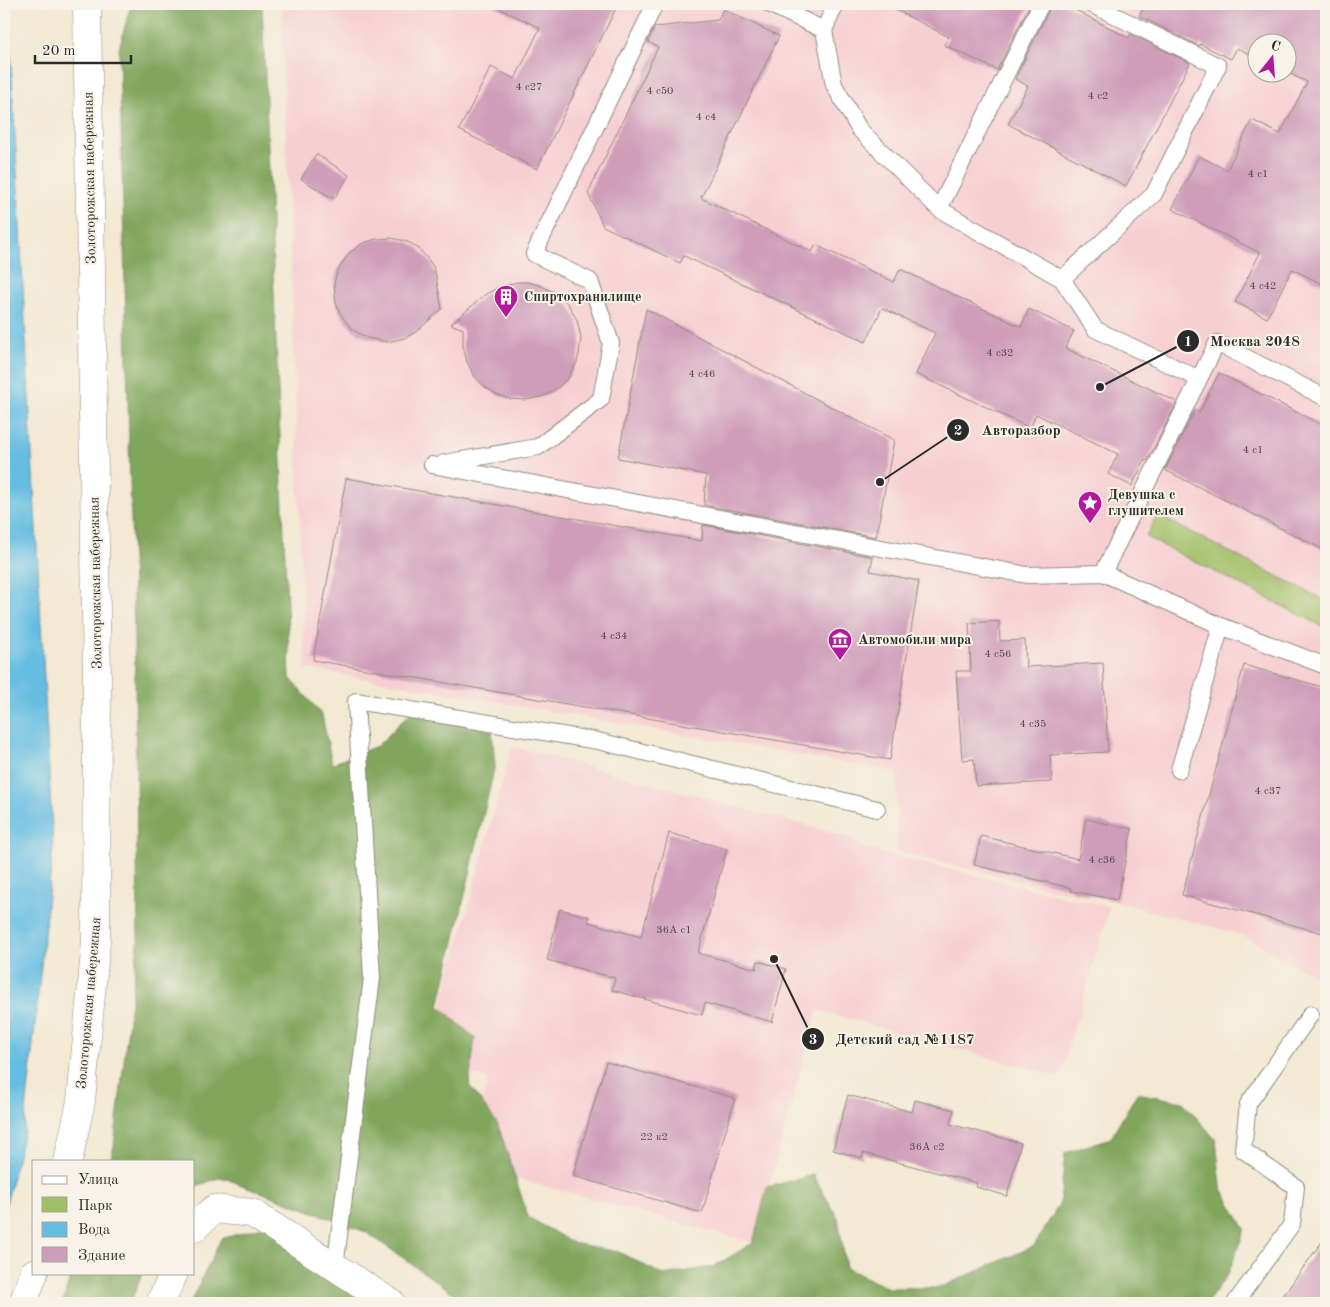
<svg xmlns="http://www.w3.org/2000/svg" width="1330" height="1307" viewBox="0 0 1330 1307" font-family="'Old Standard TT',serif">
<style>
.built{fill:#f7cfd2;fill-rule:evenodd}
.green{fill:#a1bf67;stroke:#667549}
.forest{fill:#80a65c;stroke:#566844}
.water{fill:#65bde2;stroke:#487486}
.building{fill:#cf9db9}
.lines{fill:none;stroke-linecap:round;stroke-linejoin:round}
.service-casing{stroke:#8f8a7e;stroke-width:18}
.minor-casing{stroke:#8f8a7e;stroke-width:29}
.secondary-casing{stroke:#8f8a7e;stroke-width:29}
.service{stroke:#fff;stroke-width:16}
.minor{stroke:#fff;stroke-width:28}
.secondary{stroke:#fff;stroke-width:28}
.labels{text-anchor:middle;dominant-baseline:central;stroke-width:4;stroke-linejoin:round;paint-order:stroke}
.number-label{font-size:11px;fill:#54484e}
.street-label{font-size:14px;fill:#2b2b2b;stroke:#f7f3e8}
.poi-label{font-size:14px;font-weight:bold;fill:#2b2b2b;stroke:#f7f3e8;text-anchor:start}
.leader{fill:none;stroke:#2b2b2b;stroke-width:2}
.callout-dot{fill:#2b2b2b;stroke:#f7f3e8;stroke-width:2}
.mark-label{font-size:15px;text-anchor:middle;font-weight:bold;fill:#fff}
.callout-label{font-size:15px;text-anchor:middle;font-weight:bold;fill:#2b2b2b;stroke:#f7f3e8;stroke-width:4;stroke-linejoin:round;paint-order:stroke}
</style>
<rect width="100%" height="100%" fill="#f7f3e8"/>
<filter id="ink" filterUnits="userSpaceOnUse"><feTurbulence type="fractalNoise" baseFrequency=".02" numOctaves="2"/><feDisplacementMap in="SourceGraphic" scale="10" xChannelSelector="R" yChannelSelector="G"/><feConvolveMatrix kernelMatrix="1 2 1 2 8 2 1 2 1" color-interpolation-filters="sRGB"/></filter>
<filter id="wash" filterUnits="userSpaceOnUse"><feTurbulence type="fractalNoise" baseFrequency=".0096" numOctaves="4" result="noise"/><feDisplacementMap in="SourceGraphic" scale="20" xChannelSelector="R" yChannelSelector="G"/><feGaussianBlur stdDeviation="1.12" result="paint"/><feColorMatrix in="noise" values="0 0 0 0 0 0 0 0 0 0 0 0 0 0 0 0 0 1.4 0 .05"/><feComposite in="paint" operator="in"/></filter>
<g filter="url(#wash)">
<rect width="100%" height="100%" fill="#f3e8d2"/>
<path class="built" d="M281,4H1326V980L1319,979L1243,935L1124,904L1032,884L897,852L896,772L305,668ZM1258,42H1288V72H1258Z
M512,746L849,837L865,849L1110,907L1060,1077L817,1010L754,1243L465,1165L488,1079L426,1062Z"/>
<path class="green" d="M1157,515L1326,601V628L1146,537Z"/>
<path class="forest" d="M131,4H262L290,678L322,715L332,764L377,746L412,711L492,731L495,765L439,1006L475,1038L469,1085L498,1125L528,1217L573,1243L619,1252L663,1275L713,1267L753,1243L767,1187L813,1175L838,1218L846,1268L888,1288H939L1034,1246L1060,1203L1065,1153L1111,1138L1137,1093L1183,1102L1216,1140L1221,1187L1245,1229L1228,1274L1207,1303H467L366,1232L221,1177L194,1187V1161H110L114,1146L138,943L135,673L119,49Z
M290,1219L363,1276L365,1303H190L221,1239Z
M72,1273H143L130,1303H62Z"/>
<path class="water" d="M4,4H8L53,847L24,1132L4,1212Z"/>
<g id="blocks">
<path class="building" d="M490,4H618L537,169L459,130L491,67L515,79L540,28Z
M884,4H1030L997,70L944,45L949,37Z
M1051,4H1064L1129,38L1130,34L1190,63L1126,186L1008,124L1028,86L1015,79L1050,8Z
M1146,4H1326V286L1292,269L1267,318L1235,302L1260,253L1172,209L1199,156L1227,170L1252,120L1280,134L1307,82L1286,72H1288V42H1258V58L1237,48L1231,59L1200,44L1199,46L1139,16Z
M723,9L779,36L701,198L812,252L816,245L894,282L900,269L1021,327L1029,309L1074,331L1065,348L1177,402L1147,461L1145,460L1132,486L1108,474L1118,454L1036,414L1030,428L916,374L935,333L882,308L866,342L684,256L680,263L603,226L588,193L658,47L648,42L655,27L718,20Z
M316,154L349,175L334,199L301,179Z
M391,238L401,240L410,243L419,249L426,257L433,266L436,276L442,309L416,332L405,338L387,342L367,338L353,330L346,322L340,313L336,303L334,283L337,272L341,265L349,253L363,243L376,239Z
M517,282H527L539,285L556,293L562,298L568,304L577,320L581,338L579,354L577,362L568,378L562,384L549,394L541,397L525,400L510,399L497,395L485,387L475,377L467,362L463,346V329L451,324L486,294L497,288Z
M646,309L894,440L876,537L704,505L706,475L618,458Z
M1219,373L1326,427V551L1165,470L1195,410L1199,413Z
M346,478L702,541L703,525L873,557L870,571L919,581L890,760L313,660Z
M999,621L1000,641L1025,640L1026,667L1103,663L1108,752L1050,755L1052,782L976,786L974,759L962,760L956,671H971L969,623Z
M1244,665L1326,688V934L1182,895Z
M1086,819L1132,829L1117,900L1071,891V888L974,865L981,836L1078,859Z
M669,833L727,849L698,953L756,969L758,961L786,969L772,1022L705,1003L702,1015L612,990L615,978L547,960L560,909L590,917L588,922L641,937Z
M606,1062L735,1098L702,1213L573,1176Z
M848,1095L912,1112L915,1100L954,1110L950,1124L1021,1143L1007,1196L976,1187L977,1183L863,1153L862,1158L833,1150Z
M1326,1236V1303H1278Z"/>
</g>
</g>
<g filter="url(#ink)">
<use href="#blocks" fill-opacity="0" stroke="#8f8a7e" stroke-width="1"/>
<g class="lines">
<defs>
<path id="service" d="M769,4L824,30
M836,4L824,30L834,85L859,129L939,209L1062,279
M939,209L1041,4
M1199,379L1217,343L1326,398
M444,463L538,447L601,399L611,343L590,281L534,254L655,4
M432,465L1027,575L1103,573L1199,379L1095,329L1062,279L1154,194L1218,66L1091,4
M1103,573L1221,626L1179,770
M1221,626L1326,666
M335,1267L372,978L356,701L598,741L877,809
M1235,1303L1292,1224L1296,1187L1243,1150L1248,1104L1311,1014"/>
<path id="minor" d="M194,1228L214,1209L252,1213L391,1303
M160,1303L174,1273"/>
<path id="secondary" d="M68,1161L81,1101L96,941L97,681L87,4
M23,1303L34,1273"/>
</defs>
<use href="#service" class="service-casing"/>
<use href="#minor" class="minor-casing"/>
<use href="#secondary" class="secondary-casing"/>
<use href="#service" class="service"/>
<use href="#minor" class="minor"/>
<use href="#secondary" class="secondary"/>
</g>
</g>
<defs>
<symbol id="building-pin" viewBox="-11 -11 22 30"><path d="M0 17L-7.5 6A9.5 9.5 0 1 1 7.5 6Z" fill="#b5179e" stroke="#f7f3e8"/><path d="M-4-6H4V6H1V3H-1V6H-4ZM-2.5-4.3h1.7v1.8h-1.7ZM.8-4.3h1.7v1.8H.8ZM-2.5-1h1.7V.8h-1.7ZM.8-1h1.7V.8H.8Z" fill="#fff"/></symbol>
<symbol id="sight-pin" viewBox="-11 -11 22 30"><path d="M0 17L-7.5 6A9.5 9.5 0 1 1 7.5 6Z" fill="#b5179e" stroke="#f7f3e8"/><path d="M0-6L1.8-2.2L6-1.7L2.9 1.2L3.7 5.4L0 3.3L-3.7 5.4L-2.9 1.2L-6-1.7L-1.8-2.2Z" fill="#fff"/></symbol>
<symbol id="museum-pin" viewBox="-11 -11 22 30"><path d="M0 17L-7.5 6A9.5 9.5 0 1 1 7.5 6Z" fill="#b5179e" stroke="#f7f3e8"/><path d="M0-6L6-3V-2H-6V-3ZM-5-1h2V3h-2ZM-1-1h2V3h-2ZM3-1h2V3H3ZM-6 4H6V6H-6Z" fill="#fff"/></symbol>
</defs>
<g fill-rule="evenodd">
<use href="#building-pin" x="492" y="283" width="28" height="38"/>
<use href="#sight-pin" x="1076" y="489" width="28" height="38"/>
<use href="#museum-pin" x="826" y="626" width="28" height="38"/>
</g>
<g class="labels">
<g class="number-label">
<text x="529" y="87">4 с27</text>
<text x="660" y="91">4 с50</text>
<text x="1098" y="96">4 с2</text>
<text x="706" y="117">4 с4</text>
<text x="1258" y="174">4 с1</text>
<text x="1263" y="286">4 с42</text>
<text x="1000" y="353">4 с32</text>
<text x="702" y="374">4 с46</text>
<text x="1253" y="450">4 с1</text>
<text x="614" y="636">4 с34</text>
<text x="998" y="654">4 с56</text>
<text x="1033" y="724">4 с35</text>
<text x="1268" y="791">4 с37</text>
<text x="1102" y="860">4 с36</text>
<text x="674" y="930">36А с1</text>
<text x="654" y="1137">22 к2</text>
<text x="927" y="1147">36А с2</text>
</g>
<g class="street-label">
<text transform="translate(90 178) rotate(-91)">Золоторожская набережная</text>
<text transform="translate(96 583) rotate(-91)">Золоторожская набережная</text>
<text transform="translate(89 1003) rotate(-85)">Золоторожская набережная</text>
</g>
<g class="poi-label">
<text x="524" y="297">Спиртохранилище</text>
<text x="1108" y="495">Девушка с<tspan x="1108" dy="16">глушителем</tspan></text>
<text x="858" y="640">Автомобили мира</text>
</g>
</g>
<path class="leader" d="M1100 387L1188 341M880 482L958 430M774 959L813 1039"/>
<g class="callout-dot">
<circle cx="1100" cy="387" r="5"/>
<circle cx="880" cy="482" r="5"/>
<circle cx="774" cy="959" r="5"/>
<circle cx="1188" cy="341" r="12"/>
<circle cx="958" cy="430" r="12"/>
<circle cx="813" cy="1039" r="12"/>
</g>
<g class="mark-label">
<text x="1188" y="346">1</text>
<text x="958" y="435">2</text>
<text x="813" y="1044">3</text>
</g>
<g class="callout-label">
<text x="1255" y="346">Москва 2048</text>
<text x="1021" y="435">Авторазбор</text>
<text x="905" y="1044">Детский сад №1187</text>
</g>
<rect width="1330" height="1307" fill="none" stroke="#f7f3e8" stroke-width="20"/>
<rect x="32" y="1160" width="162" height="115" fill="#f7f3e8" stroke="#a5a39c"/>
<rect x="42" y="1176" width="25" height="8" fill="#ffffff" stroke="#a5a39c"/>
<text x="78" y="1184" font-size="15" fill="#2b2b2b">Улица</text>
<rect x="42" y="1197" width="25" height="15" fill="#a1bf67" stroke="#a5a39c"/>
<text x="78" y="1210" font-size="15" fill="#2b2b2b">Парк</text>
<rect x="42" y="1222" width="25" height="15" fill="#65bde2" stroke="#a5a39c"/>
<text x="78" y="1234" font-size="15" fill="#2b2b2b">Вода</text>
<rect x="42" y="1247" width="25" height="15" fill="#cf9db9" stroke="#a5a39c"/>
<text x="78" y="1260" font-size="15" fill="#2b2b2b">Здание</text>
<g transform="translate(1272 58) rotate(17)"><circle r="24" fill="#f7f3e8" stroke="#a5a39c"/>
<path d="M0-4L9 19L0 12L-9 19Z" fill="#b5179e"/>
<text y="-8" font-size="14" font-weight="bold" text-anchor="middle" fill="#2b2b2b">С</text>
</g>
<path d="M35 55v8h96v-8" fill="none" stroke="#2b2b2b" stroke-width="2.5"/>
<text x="42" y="55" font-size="15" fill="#2b2b2b" stroke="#f7f3e8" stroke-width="4" paint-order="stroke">20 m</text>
</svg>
